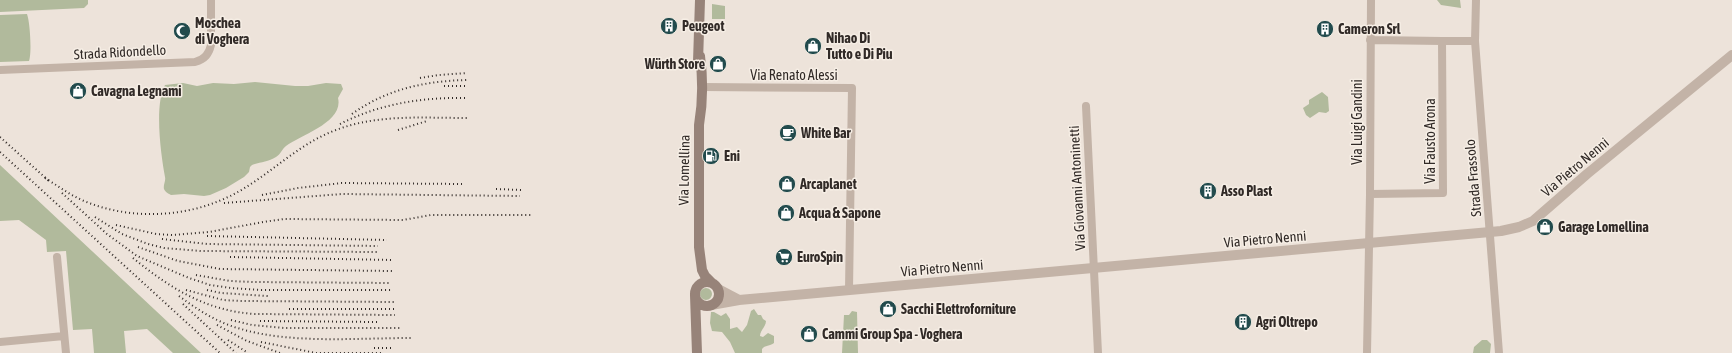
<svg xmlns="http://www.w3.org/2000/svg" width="1732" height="353" viewBox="0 0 1732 353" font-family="'Asap Condensed',sans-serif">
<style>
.green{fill:#b1ba9c}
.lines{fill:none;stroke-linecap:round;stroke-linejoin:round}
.minor{stroke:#c3b3a7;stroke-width:8}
.tertiary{stroke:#c3b3a7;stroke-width:10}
.secondary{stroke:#978379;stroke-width:10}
.rail{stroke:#312a27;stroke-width:2;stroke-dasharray:1 3;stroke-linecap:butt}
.labels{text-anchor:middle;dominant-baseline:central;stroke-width:3;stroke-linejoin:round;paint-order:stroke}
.poi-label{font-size:14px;font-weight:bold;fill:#312a27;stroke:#f6eee5;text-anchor:start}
.street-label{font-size:14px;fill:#312a27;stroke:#f6eee5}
</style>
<rect width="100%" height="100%" fill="#ede3da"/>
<path class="green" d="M0,0H88V4L84,8L0,12Z
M1437,0H1460L1461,8L1441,5Z
M712,4L725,6V19H712Z
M27,14C30,22 32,53 29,61L0,62V15Z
M255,82L295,86H308L326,83L341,84L343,89L338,98C344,122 301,135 286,146C282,149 281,154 276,157C268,162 260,162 252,165L250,167L249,172L244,177L226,188L210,195L204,196L184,194L171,195C169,194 165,192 164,189C163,185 166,181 165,177C161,155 154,105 165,85L183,83L197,86L213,83L234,84Z
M1322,92L1328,97L1329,111L1326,113L1319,112L1310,118L1306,115L1303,108L1309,104V100Z
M0,165L201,353H173L147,329L124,331L126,353H94L92,329L73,330L66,251L47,252L46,240L19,220L0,221Z
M700 294a6 6 0 1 1 12 0a6 6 0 1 1-12 0Z
M754,309L758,315H761L763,319L766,321C766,327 760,330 760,336L763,337L768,333L774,336V343C770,346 765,345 762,349V353H735L730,342L722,332L712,331L710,323L711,312H714L721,316L726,313L730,319V329L737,327L742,332L747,325L751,311Z
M852,311L857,312L858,353H842L844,315H849Z
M1482,340H1487L1491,344L1490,353H1473L1474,347Z"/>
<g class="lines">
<path class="minor" d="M1476,0L1475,41L1499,353
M1442,41H1475
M0,70L195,62C205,59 209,54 211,45V0
M702,87L852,88L849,290
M1086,106L1098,353
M1370,194L1443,193L1442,41L1370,40
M57,257L66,353
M0,342L64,336
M1367,353L1370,194L1371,0"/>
<path class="tertiary" d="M718,289L737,299
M711,305L739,300L1501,231L1519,227L1533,221L1587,174L1732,55"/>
<path class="secondary" d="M700,56C703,79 703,102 699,125V247L702,270L705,276L712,283
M698,62L700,0
M695 294a12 12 0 1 1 24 0a12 12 0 1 1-24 0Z
M695,295L697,353"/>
<path class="rail" d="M420,78L439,75L467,73
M444,86H467
M352,114C387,89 425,81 467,80
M340,124C379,104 422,97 467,98
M398,130L427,121
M0,137L49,181
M0,152L220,353
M45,178C58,186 70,195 84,201C132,221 190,218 236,193C271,174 298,144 336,130C378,114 422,118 467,118
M496,189L521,190
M62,193L107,234L137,256L189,278L210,285L231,288L262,290H391
M262,195L298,188L342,183L462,184
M224,203L342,194L520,196
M95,217L122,234L148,244L164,248L201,251L377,252
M116,225L156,234L173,235L209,232L263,222L284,219L403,220L431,215H533
M207,236L387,240
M162,239L207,244L378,246
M138,247L178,261L220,269L393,271
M230,257L393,260
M133,258C170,288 206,311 255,314L395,315
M196,275L230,281L253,282L390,283
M186,290L223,300L240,301L395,302
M207,290L221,293L268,296
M179,296C198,310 218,323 241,329C291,344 358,338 411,338
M183,304L236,353
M289,309H395
M231,320L252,325L284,328H400
M260,321L378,322
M217,325L247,341L280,353
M228,340L248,353
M261,342L316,353H383
M374,348H394"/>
</g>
<defs>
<symbol id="building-disc" viewBox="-11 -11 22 22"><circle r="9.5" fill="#224b4d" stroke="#f6eee5"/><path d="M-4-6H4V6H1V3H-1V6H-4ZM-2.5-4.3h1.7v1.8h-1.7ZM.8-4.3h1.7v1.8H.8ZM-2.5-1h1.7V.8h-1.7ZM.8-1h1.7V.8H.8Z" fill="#fff"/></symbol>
<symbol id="mosque-disc" viewBox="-11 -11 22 22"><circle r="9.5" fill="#224b4d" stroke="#f6eee5"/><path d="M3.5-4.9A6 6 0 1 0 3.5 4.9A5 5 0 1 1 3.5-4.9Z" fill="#fff"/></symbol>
<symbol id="shop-disc" viewBox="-11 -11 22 22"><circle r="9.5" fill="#224b4d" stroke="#f6eee5"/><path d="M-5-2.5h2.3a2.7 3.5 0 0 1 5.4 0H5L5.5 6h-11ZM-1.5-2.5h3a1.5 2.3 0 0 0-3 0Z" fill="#fff"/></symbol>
<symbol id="cafe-disc" viewBox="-11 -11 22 22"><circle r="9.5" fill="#224b4d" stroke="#f6eee5"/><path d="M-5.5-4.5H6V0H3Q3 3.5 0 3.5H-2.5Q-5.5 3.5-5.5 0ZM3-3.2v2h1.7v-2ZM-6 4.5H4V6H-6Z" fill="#fff"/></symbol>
<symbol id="fuel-disc" viewBox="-11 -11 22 22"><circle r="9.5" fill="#224b4d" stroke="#f6eee5"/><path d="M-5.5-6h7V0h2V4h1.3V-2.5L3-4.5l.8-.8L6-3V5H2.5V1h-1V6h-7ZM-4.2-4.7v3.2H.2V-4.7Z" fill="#fff"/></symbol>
<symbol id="supermarket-disc" viewBox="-11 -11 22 22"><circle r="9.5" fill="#224b4d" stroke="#f6eee5"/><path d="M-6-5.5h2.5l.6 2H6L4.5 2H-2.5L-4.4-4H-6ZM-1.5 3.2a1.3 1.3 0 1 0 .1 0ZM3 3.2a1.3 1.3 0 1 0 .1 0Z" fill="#fff"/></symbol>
</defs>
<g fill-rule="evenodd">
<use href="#building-disc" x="659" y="16" width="20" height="20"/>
<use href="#building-disc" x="1315" y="19" width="20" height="20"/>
<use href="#mosque-disc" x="172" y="21" width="20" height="20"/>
<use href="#shop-disc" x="803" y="36" width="20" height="20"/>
<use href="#shop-disc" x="708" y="54" width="20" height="20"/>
<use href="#shop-disc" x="68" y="81" width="20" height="20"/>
<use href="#cafe-disc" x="778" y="123" width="20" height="20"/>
<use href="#fuel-disc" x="701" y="146" width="20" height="20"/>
<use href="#shop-disc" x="777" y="174" width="20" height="20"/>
<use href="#building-disc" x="1198" y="181" width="20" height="20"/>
<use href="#shop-disc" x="776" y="203" width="20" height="20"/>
<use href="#shop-disc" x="1535" y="217" width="20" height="20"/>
<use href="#supermarket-disc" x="774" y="247" width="20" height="20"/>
<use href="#shop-disc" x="878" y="299" width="20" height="20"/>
<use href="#building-disc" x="1233" y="312" width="20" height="20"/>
<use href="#shop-disc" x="799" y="324" width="20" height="20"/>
</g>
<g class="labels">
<g class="poi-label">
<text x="195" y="23">Moschea<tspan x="195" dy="16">di Voghera</tspan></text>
<text x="682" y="26">Peugeot</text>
<text x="1338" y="29">Cameron Srl</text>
<text x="826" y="38">Nihao Di<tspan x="826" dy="16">Tutto e Di Piu</tspan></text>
<text x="705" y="64" text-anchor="end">Würth Store</text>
<text x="91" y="91">Cavagna Legnami</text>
<text x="801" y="133">White Bar</text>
<text x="724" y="156">Eni</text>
<text x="800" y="184">Arcaplanet</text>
<text x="1221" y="191">Asso Plast</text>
<text x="799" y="213">Acqua &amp; Sapone</text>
<text x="1558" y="227">Garage Lomellina</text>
<text x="797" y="257">EuroSpin</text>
<text x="901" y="309">Sacchi Elettroforniture</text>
<text x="1256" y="322">Agri Oltrepo</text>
<text x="822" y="334">Cammi Group Spa - Voghera</text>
</g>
<g class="street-label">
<text transform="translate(120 52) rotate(-3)">Strada Ridondello</text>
<text x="794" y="75">Via Renato Alessi</text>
<text transform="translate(1357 122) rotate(-90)">Via Luigi Gandini</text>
<text transform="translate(1430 141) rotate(-90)">Via Fausto Arona</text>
<text transform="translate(1575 167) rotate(-40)">Via Pietro Nenni</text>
<text transform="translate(684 170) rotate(-89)">Via Lomellina</text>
<text transform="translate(1473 178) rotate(-95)">Strada Frassolo</text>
<text transform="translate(1077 188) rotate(-93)">Via Giovanni Antoninetti</text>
<text transform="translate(1265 239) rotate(-5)">Via Pietro Nenni</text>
<text transform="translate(942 268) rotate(-5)">Via Pietro Nenni</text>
</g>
</g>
</svg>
